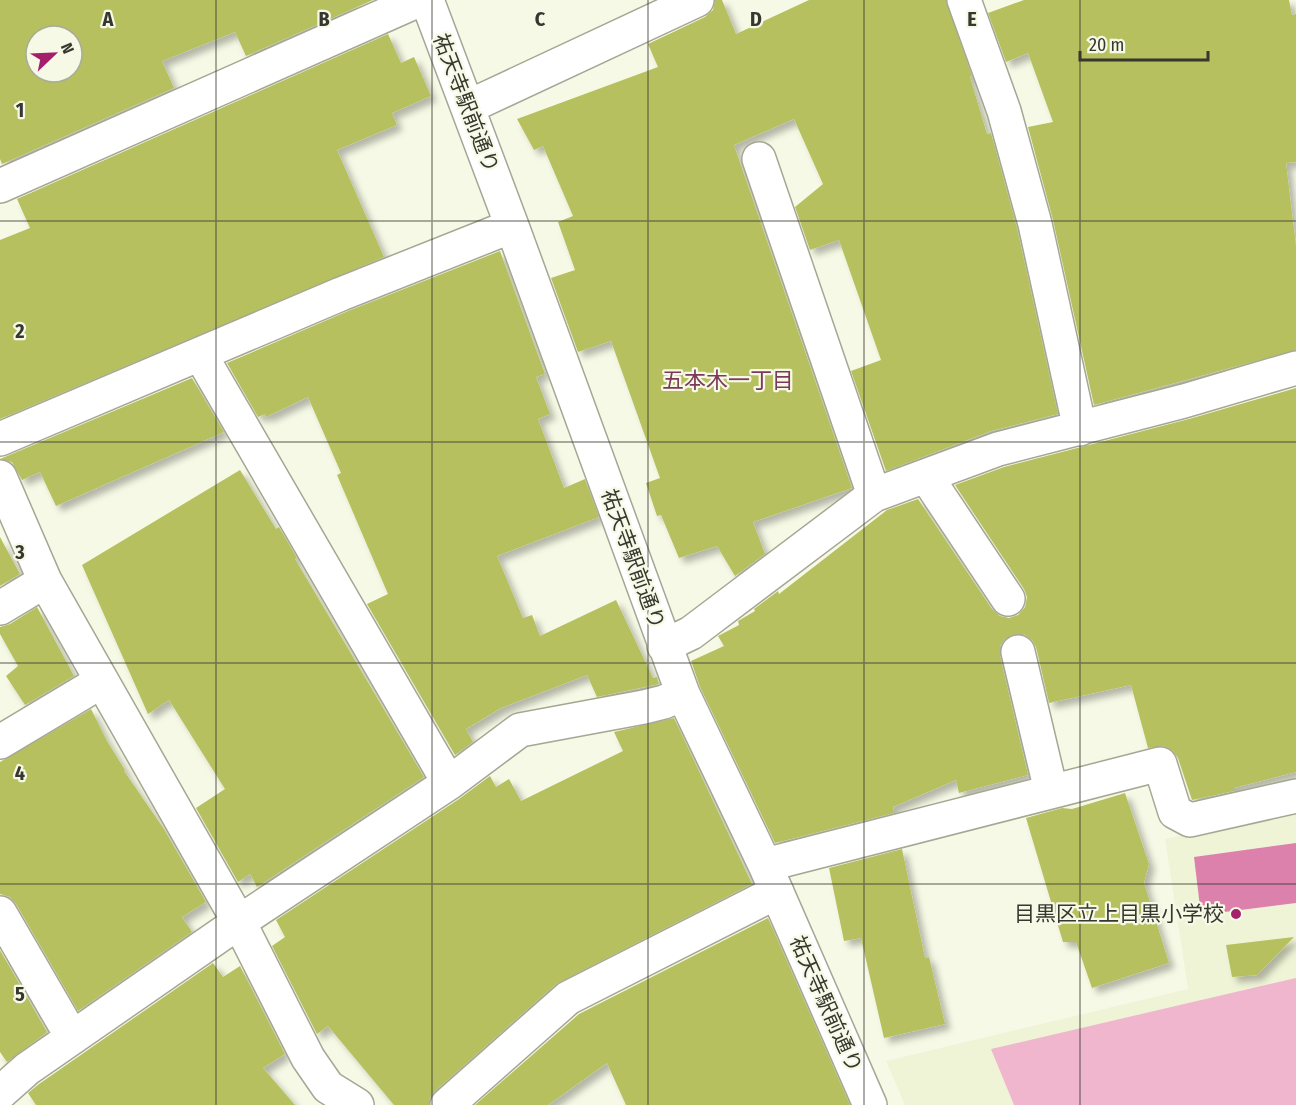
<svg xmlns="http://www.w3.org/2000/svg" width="1296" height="1105" viewBox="0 0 1296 1105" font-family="'Fira Sans Condensed','Noto Sans JP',sans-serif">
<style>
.built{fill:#eff4d7}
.green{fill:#efb6ce}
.water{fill:#dc81ab}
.building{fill:#b6c05f;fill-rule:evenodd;filter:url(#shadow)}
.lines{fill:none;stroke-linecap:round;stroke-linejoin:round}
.minor-casing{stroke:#a5a794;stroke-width:36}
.minor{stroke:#fff;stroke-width:33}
.grid{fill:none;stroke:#36372f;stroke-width:1.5;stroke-opacity:0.55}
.poi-dot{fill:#a5206b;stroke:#f6f9e5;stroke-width:2}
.labels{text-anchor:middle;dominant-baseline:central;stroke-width:4.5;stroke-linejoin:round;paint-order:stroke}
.street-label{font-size:21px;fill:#36372f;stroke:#f6f9e5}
.poi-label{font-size:21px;fill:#36372f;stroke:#f6f9e5;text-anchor:end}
.neighbourhood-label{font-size:22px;fill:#7c3a5a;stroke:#f6f9e5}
.grid-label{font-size:20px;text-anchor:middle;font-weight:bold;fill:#36372f;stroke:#f6f9e5;stroke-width:4.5;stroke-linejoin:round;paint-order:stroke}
</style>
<defs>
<filter id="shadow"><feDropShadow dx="5.5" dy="5.5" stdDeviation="3" flood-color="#0004"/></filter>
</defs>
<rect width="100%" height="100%" fill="#f6f9e5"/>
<path class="built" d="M1296,811V1105H905L886,1061L1188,989L1165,839Z"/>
<path class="green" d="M1296,978V1105H1014L991,1049Z"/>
<path class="water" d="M1296,843V903L1201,915L1194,857Z"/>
<path class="building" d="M0,0H373L246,56L235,32L162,61L174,88L2,164L0,159ZM36,36H72V72H36Z
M715,0H722L736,34L809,0H946L972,76L970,77L987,134L991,133L1017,228L1058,414L991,431L886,471L851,371L881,360L839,240L810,250L795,207L823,184L794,119L734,145L852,488L753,522L765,554L735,576L717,546L679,558L661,515L657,516L646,483L660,478L611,341L578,352L551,278L575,270L558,222L573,216L543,146L534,150L517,119L658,67L648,44L705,17L713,10Z
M1024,0H1289L1292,15L1296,14V162L1286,163L1296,246V350L1094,405L1053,220L1028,127L1053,122L1028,53L1006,62L988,13Z
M388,34L401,63L414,57L431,96L392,113L397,125L337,150L384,257L0,419V240L30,228L17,199Z
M500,251L545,374L536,377L550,414L538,419L564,488L585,479L599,517L497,556L523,618L532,615L540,636L616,600L653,678L657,677L659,684L597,697L587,675L501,708L466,729L473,742L455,755L367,604L388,594L337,475L341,473L308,397L266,417L265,414L258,417L227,363L348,311Z
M192,378L224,432L56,506L40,472L22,480L12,462L0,459Z
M1296,388V772L1234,788V791L1192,800L1178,758L1173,751L1164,746L1148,748L1131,685L1049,703L1036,647L1032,640L1024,634H1014L1005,639L1000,646V656L1028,775L959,793L956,780L893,807L894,813L775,843L700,687L691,661L724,646L718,636L739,625L738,621L755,611L754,609L778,591L779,594L887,510L918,499L992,609L1000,616L1009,618L1018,615L1025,607L1027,597L1024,589L955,485L1004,467L1189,419Z
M240,470L276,529L279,527L297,558L295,559L424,777L257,887L250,874L238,882L196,808L225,789L169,700L148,714L82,565Z
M0,537L20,574L0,586Z
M37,607L74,676L25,705L6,676L18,666L0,634V627L10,624Z
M91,709L107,741L125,770L124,771L164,829L206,902L182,917L192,932L78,1011L16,904L10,897L0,894V762Z
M674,718L752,884L556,984L435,1091L429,1099V1105H394L328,1026L317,1034L272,946L285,937L276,920L459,799L490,776L496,787L509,779L521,801L623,751L614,732Z
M1125,793L1149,864L1144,883L1169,963L1092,988L1076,942H1063L1026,818L1062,808L1072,809Z
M902,849L925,958L929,957L945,1024L884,1038L861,938L844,941L829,868Z
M768,918L850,1105H626L607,1063L548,1105H475L579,1014Z
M1294,937L1257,975L1232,977L1226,945Z
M0,950L47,1032L7,1062L0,1052Z
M213,963L223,977L240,966L285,1054L263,1068L295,1105H36L28,1093L39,1084Z"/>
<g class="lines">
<defs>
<path id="minor" d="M427,0L512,226L683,694L765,865L870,1105
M964,0L1004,111L1035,224L1080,429
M468,107L697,0
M759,159L874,495
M0,186L419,0
M200,354L449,783
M0,439L341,294L512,226
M926,476L1008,599
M0,477L45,581L239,922L308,1058L328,1087L357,1105
M0,608L45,581
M664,646L691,633L874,495L998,449L1184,401L1296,368
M1018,652L1051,791
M0,742L102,681
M765,865L1160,764L1175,812L1190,820L1296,796
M0,913L72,1037
M0,1093L27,1069L239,922L449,783L520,730L644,707L664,702L683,694
M447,1105L568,998L777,892"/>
</defs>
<use href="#minor" class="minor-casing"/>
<use href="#minor" class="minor"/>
</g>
<path class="grid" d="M216,0V1105M432,0V1105M648,0V1105M864,0V1105M1080,0V1105M0,221H1296M0,442H1296M0,663H1296M0,884H1296"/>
<circle class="poi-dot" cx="1236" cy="914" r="6"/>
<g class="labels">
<g class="street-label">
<text transform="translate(466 103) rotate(69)">祐天寺駅前通り</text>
<text transform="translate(633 559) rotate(70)">祐天寺駅前通り</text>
<text transform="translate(826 1004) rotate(66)">祐天寺駅前通り</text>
</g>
<g class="poi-label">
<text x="1224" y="914">目黒区立上目黒小学校</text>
</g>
<g class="neighbourhood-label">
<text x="728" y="380">五本木一丁目</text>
</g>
</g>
<g class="grid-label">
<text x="108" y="26">A</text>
<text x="324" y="26">B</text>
<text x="540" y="26">C</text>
<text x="756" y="26">D</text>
<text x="972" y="26">E</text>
<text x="20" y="117">1</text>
<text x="20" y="338">2</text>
<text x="20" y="559">3</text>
<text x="20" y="780">4</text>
<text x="20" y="1001">5</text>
</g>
<g transform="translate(54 54) rotate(67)"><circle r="28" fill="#f6f9e5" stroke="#a9ab9c" stroke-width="1.5"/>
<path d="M0-4.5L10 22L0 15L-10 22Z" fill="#a5206b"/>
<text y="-9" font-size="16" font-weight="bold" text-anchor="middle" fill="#36372f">N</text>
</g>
<path d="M1080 51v9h128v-9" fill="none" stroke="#36372f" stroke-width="3"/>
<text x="1089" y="51" font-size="18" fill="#36372f" stroke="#f6f9e5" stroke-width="4.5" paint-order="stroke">20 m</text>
</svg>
